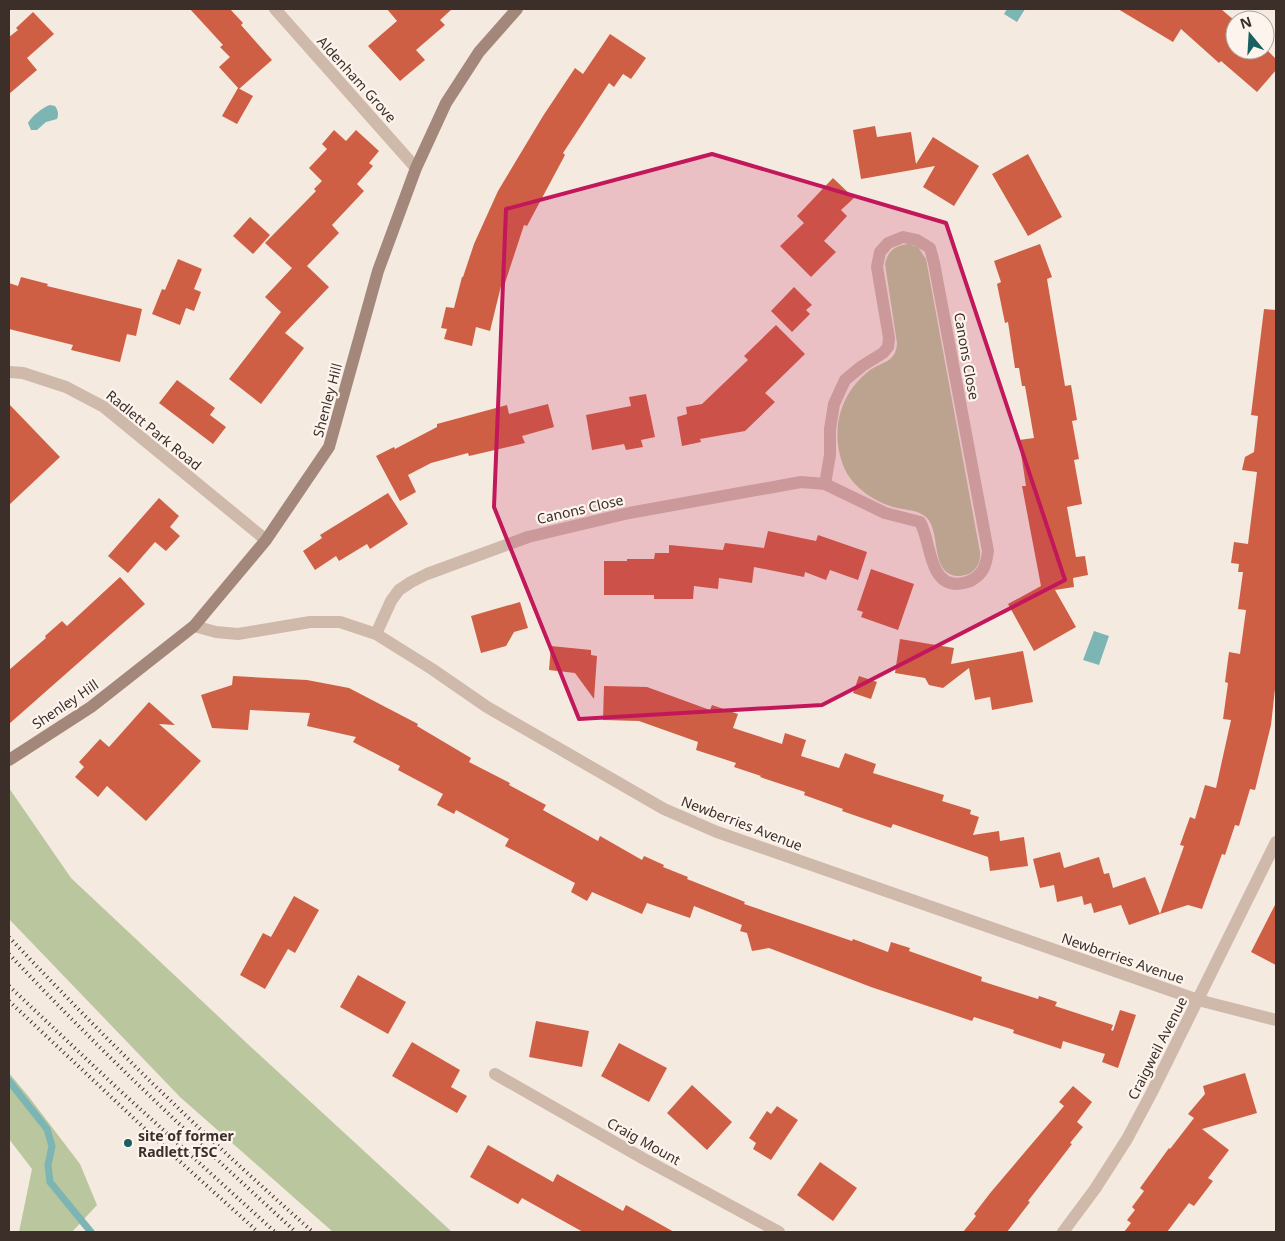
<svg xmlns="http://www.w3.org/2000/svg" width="1285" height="1241" viewBox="0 0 1285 1241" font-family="'Noto Sans',sans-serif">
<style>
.green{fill:#bac69e}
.water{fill:#7cb5b4}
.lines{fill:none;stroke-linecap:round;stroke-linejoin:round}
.stream{stroke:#7cb5b4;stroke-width:7}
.building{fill:#cf5f44}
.street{stroke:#cfb9aa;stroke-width:12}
.secondary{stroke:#a3877b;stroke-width:12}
.rail{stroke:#3c2f2a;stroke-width:4;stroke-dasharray:1 4;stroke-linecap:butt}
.marked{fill:#c2185b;fill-opacity:0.2;stroke:#c2185b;stroke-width:4;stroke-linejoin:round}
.poi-dot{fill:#1b6061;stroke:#fcf4ed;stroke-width:2}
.labels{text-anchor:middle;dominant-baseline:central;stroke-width:4.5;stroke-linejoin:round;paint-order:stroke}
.street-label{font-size:14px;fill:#3c2f2a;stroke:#fcf4ed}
.poi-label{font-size:14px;font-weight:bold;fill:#3c2f2a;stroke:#fcf4ed;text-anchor:start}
</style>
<rect width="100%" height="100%" fill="#f5eae0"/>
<path class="green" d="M909,244L918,247L926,259L980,552C980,558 980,564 975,569C971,574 964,576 958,576C929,574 942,532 926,517C918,510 907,510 897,508C876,503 851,487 843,465C830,430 840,393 870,370C884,361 896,362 897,343L885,264C888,251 895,245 909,244Z
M9,788L71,878L252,1048L452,1232H333L180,1097L9,919Z
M9,1073L29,1097L80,1164L97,1205L72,1232H19L32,1169L9,1139Z"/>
<path class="water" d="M1007,9H1025L1017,22L1004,14Z
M50,105L55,106C58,110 59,114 57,119L46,122L37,130H31L28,123C32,116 43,107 50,105Z
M1094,631L1109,636L1099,665L1083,660Z"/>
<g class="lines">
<path class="stream" d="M9,1081L47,1129L52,1146L48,1165L50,1182L91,1232"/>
</g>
<path class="building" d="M190,9H230L243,23L241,25L272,60L239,89L219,67L230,57L220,47L223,45Z
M387,9H452L440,20L445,25L416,50L425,60L400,81L368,46L397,21Z
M1118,9H1221L1235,21V50H1265V48L1276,59V70L1257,92L1221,61L1219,63L1181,29L1173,42Z
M33,12L54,34L27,58L37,70L9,94V37L18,30L16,28Z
M610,34L646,58L631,79L623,74L614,87L609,83L563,153L565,155L527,226L524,225L505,283L502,282L490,331L476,327L472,346L444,339L447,329L441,328L446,307L454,308L462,277H463L474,244L498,191L543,116L575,68L583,74Z
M238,88L253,96L237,124L222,116Z
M875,126L877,137L911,132L916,164L933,137L979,166L954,206L923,187L935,166L861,179L853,130Z
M334,130L346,141L356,130L379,151L369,163L373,166L357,184L364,191L332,225L339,233L307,266L329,287L285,333L304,348L261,404L229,379L281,312L265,297L292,268L265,243L316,191L314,189L322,181L309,168L327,149L322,144Z
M1028,154L1062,217L1028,236L992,174Z
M833,178L854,198L841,210L847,216L824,241L836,252L811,277L780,246L804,223L797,216Z
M250,217L270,235L253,254L233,236Z
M1040,244L1052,277L1047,279L1065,386L1071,385L1077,420L1072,421L1079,459L1074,460L1082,504L1067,507L1076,557L1085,556L1088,575L1073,578L1074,587L1055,590L1076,627L1034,651L1008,604L1041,586L1022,486H1026L1019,440L1034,438L1025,386H1022L1019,368H1015L1008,322L1005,323L997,284L1001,282L994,261Z
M178,259L202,269L194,289L201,292L194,311L186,308L180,325L152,314L162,289L165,290Z
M21,277L48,284L47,286L142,309L136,336L127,334L120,362L71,350L73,345L9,329V283L18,286Z
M794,287L812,305L806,310L810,314L792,332L771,311Z
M1264,309L1276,310V680L1271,725L1255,790L1250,789L1239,826L1235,825L1225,855L1222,854L1202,909L1188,905L1160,914L1184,846L1180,845L1190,817L1195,819L1205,785L1216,788L1231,720L1223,719L1228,683L1225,682L1229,652L1240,654L1246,610L1238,609L1243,572H1238L1239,564L1231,563L1234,542L1248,544L1257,472L1242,470L1245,457L1254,452L1258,416L1251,415Z
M776,325L805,354L765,393L775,402L745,431L700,439L701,442L682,446L677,417L687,414L686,407L702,404L748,360L744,356Z
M177,380L215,408L210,415L226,427L213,444L159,403Z
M646,394L655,437L641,440L643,447L626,450L624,444L592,450L586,415L631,406L629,397Z
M9,404L60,457L9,505Z
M548,404L554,427L522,436L525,443L469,456L468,453L431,463L408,475L416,492L400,501L376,456L394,447L395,449L437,427V424L507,405L509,414Z
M388,493L408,524L370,549L367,544L339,561L336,556L315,570L303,551L322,538L320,535Z
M159,498L179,516L170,527L180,536L166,551L155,542L128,573L108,556Z
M768,531L816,541L818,535L867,552L858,580L830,570L826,580L805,572L804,577L754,567L752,583L719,578L718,589L694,586L693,599H654V595H604V561H627V559H654L655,553H669V545L723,550L725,543L764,548Z
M871,569L914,584L898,630L861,617L863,612L857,610Z
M120,577L145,604L9,724V670L46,638L45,636L62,621L67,626Z
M520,602L528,628L514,632L506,646L481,653L471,616Z
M900,639L954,648L951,664L1023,651L1033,702L992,710L990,697L975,700L969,668L943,688L929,685L925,678L895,673Z
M551,646L591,650V655L597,656L594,699L575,673L549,670Z
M233,676L307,680L349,688L418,724L417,726L471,758L469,762L510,783L509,785L546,805L543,810L598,841L600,836L642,860L644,856L664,865L663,867L688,877L687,879L745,902L744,904L852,941L853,939L888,952L891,942L910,948L909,951L982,977L981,981L1038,999L1039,996L1057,1002L1055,1006L1113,1025L1111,1030L1113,1031L1120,1010L1136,1015L1118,1068L1102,1062L1105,1054L1063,1041L1061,1049L1013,1033L1014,1030L974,1017L972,1021L871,987L769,948L752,951L747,933L740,931L742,925L694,906L690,918L647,903L642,914L592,892L587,901L571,892L575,883L505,846L509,839L456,810L454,814L437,805L443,794L398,770L400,766L353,742L356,737L307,726L310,713L250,710L248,730L212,728L201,695L232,685Z
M859,676L877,682L871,699L853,693Z
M604,686L647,687L710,710L712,705L738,714L733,728L782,744L785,733L806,740L801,756L839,768L845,753L876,764L873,773L944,795L942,801L971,810L970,814L979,817L973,835L999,831L1000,841L1024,837L1028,866L990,871L988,857L893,824L891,828L842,811L843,809L804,795L805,792L760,777L761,776L734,767L736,763L696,750L698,742L639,721L603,720Z
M149,702L175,725L159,724L201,761L146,821L107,786L98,797L75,777L84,767L79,762L100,739L109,747Z
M1060,852L1064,868L1099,857L1104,874L1109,873L1113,888L1145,877L1160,914L1129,925L1121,905L1094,913L1091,903L1084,905L1082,896L1057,902L1054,885L1040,888L1033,859Z
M294,896L319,910L295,953L288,949L265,989L240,975L263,933L271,937Z
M1276,903V965L1251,952Z
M358,975L406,1002L388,1034L340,1007Z
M536,1021L589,1031L582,1067L529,1057Z
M412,1042L460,1070L451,1087L467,1096L457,1113L392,1076Z
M619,1043L667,1068L649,1102L601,1076Z
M1245,1073L1257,1113L1202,1129L1229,1150L1208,1178L1213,1181L1194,1206L1189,1203L1167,1232H1124L1131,1223L1127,1220L1135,1210L1132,1207L1144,1191L1140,1188L1169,1148L1170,1149L1194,1118L1188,1114L1205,1094L1203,1086Z
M692,1085L732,1122L707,1150L667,1113Z
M1073,1086L1092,1102L1077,1122L1083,1127L1070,1143L1072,1144L1028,1201L1030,1202L1007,1232H963L976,1216L974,1214L991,1192L1064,1106L1059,1102Z
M777,1106L798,1120L771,1160L753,1149L756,1143L749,1138L767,1111L771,1114Z
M488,1145L553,1182L557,1174L623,1211L626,1205L674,1232H583L522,1198L518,1204L470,1177Z
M820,1162L857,1188L833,1221L797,1195Z"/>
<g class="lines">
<path class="street" d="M275,9L416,168
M9,372L23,373L66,387L104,407L266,540
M194,626L216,632L238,634L310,622H340L376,634L432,669L487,707L664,809L717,832L1198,1000L1276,1020
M376,634L391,601L399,590L411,582L427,574L528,537L629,513L801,482L825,484L885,513L920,522C931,540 928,584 957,584C963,583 967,583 972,580C984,573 986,565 988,551L934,263L930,248L917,240L903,237L888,243L880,252L877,267L889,338L888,347L883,353L862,366L845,380L834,404L830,429V455L825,484
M495,1074L644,1159L779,1232
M1063,1232L1095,1189L1127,1139L1151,1094L1276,842"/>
<path class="secondary" d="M9,760L91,707L194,626L266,540L329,447L378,271L416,168L446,103L479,52L517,9"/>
<path class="rail" d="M9,937C106,1040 207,1139 313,1232
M9,954C100,1051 197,1142 296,1232
M9,986L115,1086L275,1232
M9,1001L175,1157L258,1232"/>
</g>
<path class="marked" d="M712,154L946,223L1065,580L822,705L579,719L494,507L506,209Z"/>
<circle class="poi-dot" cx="128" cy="1143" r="5"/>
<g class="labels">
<g class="street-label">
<text transform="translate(357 79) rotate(48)">Aldenham Grove</text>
<text transform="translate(967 356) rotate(80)">Canons Close</text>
<text transform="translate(327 400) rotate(-75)">Shenley Hill</text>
<text transform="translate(154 430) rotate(39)">Radlett Park Road</text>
<text transform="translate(580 509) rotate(-13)">Canons Close</text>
<text transform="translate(65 704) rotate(-34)">Shenley Hill</text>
<text transform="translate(742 823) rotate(21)">Newberries Avenue</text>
<text transform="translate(1123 958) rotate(19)">Newberries Avenue</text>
<text transform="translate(1157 1048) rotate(-63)">Craigweil Avenue</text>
<text transform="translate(644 1141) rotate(29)">Craig Mount</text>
</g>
<g class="poi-label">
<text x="138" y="1135">site of former<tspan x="138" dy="16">Radlett TSC</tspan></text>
</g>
</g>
<rect width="1285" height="1241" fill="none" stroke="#3c2f2a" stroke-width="20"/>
<g transform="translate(1250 35) rotate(342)"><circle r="24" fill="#fcf4ed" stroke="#afa59f"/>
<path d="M0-4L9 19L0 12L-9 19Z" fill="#1b6061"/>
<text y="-8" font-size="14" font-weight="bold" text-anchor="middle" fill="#3c2f2a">N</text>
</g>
</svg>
